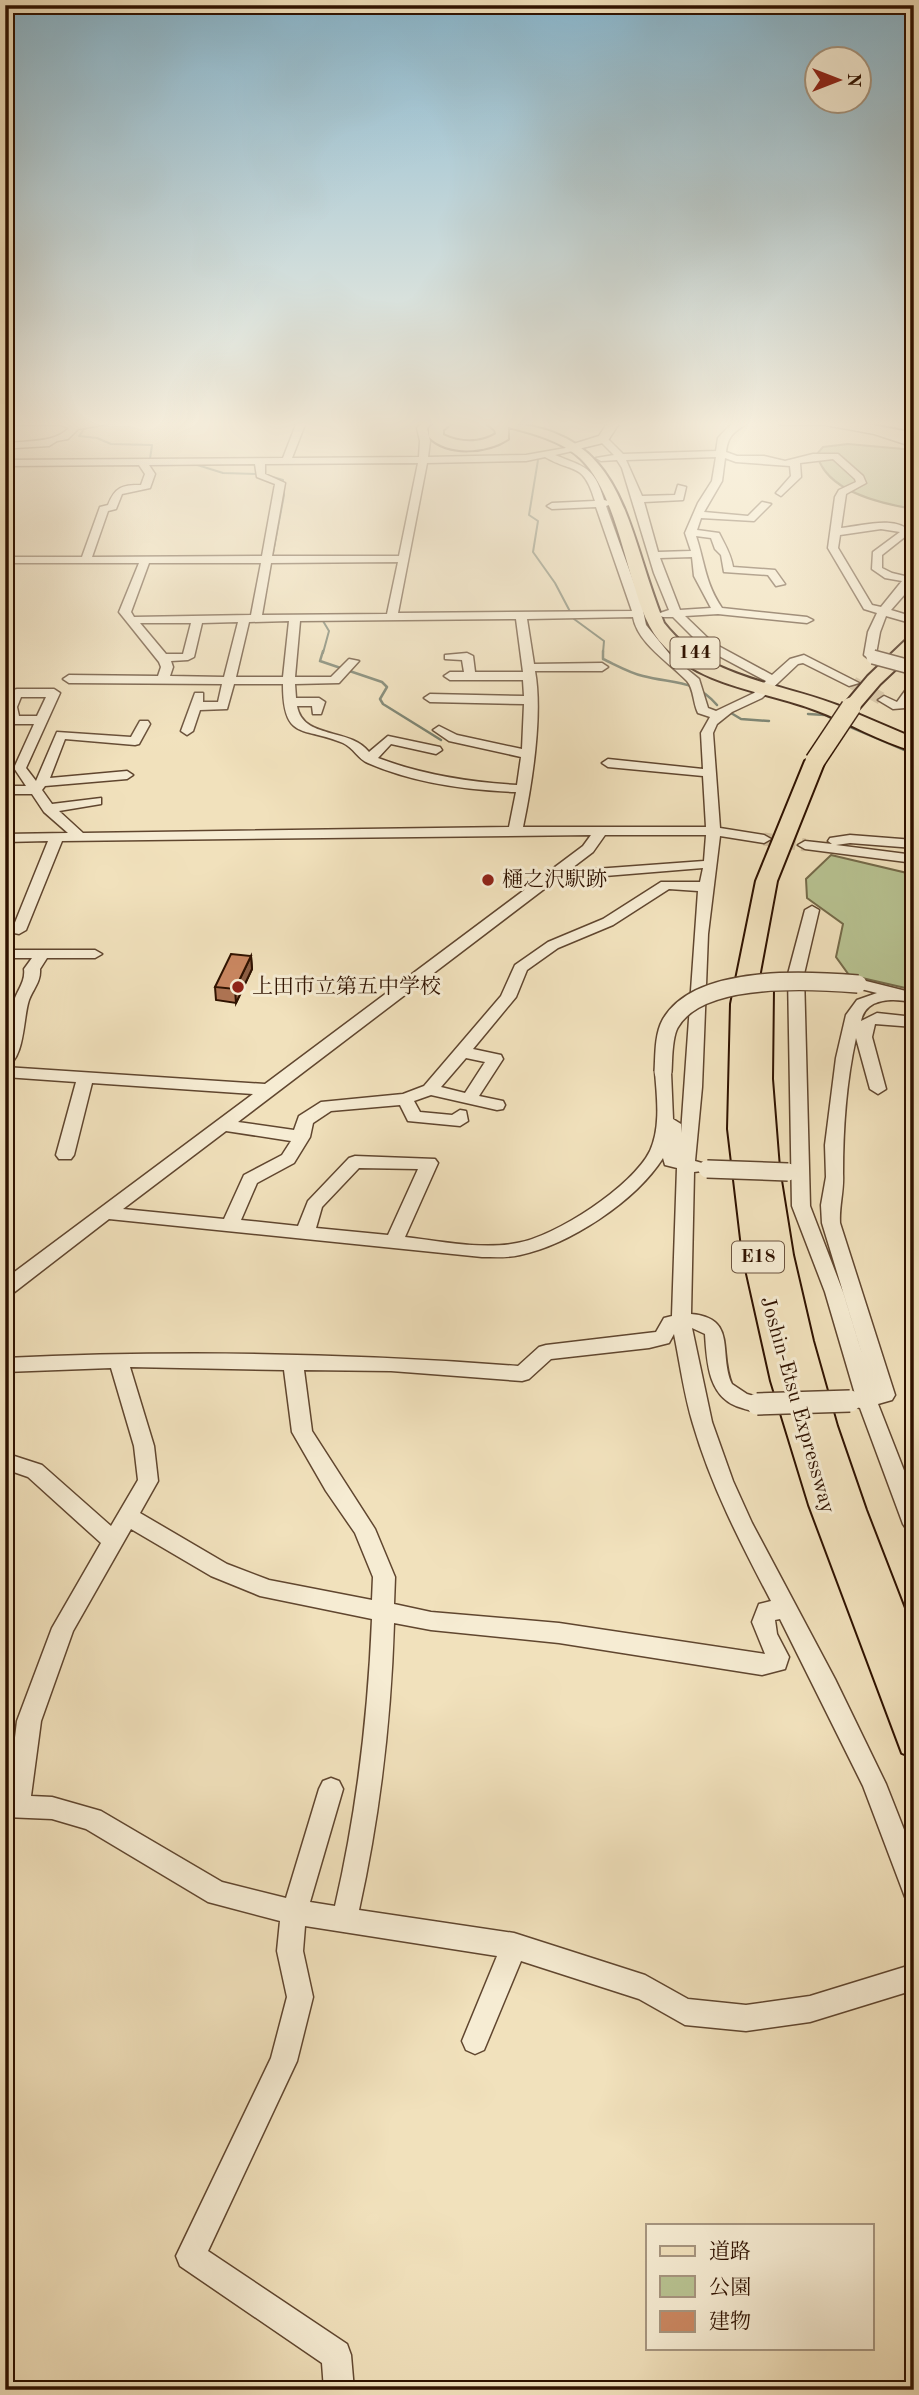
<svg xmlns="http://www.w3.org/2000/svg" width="919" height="2395" viewBox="0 0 919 2395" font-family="'Old Standard TT','Noto Serif JP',serif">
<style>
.green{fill:#b8c392;stroke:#746a49;stroke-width:2}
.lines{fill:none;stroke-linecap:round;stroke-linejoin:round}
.stream-far1{stroke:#707967;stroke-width:2}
.stream{stroke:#707967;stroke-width:2.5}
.minor-tunnel{stroke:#d4c2a0;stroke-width:13;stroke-dasharray:13 6;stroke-linecap:butt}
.minor-casing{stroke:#60462f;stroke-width:3}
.major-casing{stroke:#2f1200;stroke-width:3}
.highway-casing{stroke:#2f1200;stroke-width:4}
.minor{fill:#f6ecd3;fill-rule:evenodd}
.major{fill:#f1e1bc;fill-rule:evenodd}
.highway{fill:#f1e1bc;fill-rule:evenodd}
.minor-bridge-far2-casing{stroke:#60462f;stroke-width:16;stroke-linecap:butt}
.minor-bridge-far1-casing{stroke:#60462f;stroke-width:20;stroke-linecap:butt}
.minor-bridge-casing{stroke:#60462f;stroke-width:24;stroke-linecap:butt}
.highway-bridge-casing{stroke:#2f1200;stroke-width:22;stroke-linecap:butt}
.minor-bridge-far2{stroke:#f6ecd3;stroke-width:13}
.minor-bridge-far1{stroke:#f6ecd3;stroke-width:17}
.minor-bridge{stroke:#f6ecd3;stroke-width:21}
.highway-bridge{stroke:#f1e1bc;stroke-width:19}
.wall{fill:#ae7453;stroke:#2f1200;stroke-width:2}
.shaded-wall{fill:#8d5e44;stroke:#2f1200;stroke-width:2}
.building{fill:#ca8761;stroke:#2f1200;stroke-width:2}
.poi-dot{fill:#8f2418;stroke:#f6ecd3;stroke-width:2.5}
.labels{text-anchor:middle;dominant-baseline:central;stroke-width:6;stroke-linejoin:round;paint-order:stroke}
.shield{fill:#f6ecd3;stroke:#6b533f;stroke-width:2}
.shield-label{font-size:19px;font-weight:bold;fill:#2f1200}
.poi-label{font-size:21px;fill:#2f1200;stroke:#f6ecd3;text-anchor:start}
.street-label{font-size:21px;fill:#2f1200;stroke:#f6ecd3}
</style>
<rect width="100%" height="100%" fill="#f1e1bc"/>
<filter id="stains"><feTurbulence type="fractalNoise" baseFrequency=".00286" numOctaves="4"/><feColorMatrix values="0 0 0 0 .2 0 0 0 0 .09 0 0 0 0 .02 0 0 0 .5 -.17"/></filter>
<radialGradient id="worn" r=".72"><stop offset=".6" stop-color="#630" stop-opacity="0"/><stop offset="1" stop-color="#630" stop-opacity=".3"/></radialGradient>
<path class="green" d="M848,444L914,450V509C882,504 825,491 817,454L823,447Z
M831,855L907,873L914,881V990L849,975L836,957L843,924L807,898L806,879Z"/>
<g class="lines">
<path class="stream-far1" d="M97,422L84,429L79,436L97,438L111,444L152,445L150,459H174L173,462
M538,460L529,515L538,521L533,552L555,583L574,619L604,641L603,653
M191,463L223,473L259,474
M266,475L283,480L284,495L266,590
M323,653L329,631L323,621"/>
<path class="stream" d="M323,651L320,661L382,682L387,687L380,699L383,704L441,740
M603,651V659C616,665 630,673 643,676C673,684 695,679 717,705
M731,713L741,719L769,721
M808,714L825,715L835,720
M848,726L914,754"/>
<path class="minor-tunnel" d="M853,683L884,700
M764,839L805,845"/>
<defs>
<path id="minor" d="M5,422H69L76,424L119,422L78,429L68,439L57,441L49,446L15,448L12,447V443C32,440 54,443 69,428L61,425H7Z
M297,422H306L292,458L419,457L420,441L417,428L423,422H433L427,428L430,441L428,457L526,455L577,446V450L555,455C584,467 594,466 604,500L615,503L606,506L642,605L646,625L672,657L699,679L708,708L716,711L754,693L766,681L704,648L673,617H663L657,614L669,610L654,573L622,468L617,460L601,461L596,458L614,455L600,441V437H606L623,454L716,451L718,438L732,423L749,422C737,431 728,433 726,452L737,456H764L785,461L813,454H838L863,476L866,483L846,494L841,528C862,526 895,515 911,532L882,555V568L892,573L913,578L905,594L891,610L914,617V624L886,616L880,632L876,654L879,657L869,659L864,655L868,632L877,613L864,609L828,548L835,497L839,490L856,482L855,479L833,459L800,463L801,477L781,496L776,493L791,476L790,466L736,462L725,458L722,481L704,512L748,516L762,502L771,504L754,521L701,518L697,530L719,533C725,545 731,554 733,567L775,570L785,584L776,586L768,575L724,572L721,555L715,549L711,538L696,536C705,563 705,583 722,608L807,617L813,620L807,623L718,614L685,616L713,643L772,675L790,659L804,655L859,683L849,686L803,663L798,664L762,698L732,712L717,724L713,733L720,828L764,835L771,839L764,843L720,836L708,934L702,1087L695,1161L702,1163L705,1167L702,1171L694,1172L691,1314C738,1318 718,1353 732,1384L747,1394L764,1399L767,1404L764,1409C756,1412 750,1411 742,1408C708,1399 707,1363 705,1334L692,1328L712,1422L733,1481L752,1523L835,1679L886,1784L914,1855V1900L905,1897L863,1786L780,1619L775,1620L777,1634L789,1657L785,1669L762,1675L559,1643L431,1630L394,1623C391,1720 380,1815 359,1910L514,1933L645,1975L688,1999L746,2005L810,1996L914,1964V1990L810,2022L746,2031L685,2025L639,1999L521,1961L484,2050L475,2054L466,2050L462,2041L497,1956L305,1926L303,1951L313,1997L297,2061L208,2251L347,2344L351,2355L354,2390H324L322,2363L180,2266L176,2256L271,2058L287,1997L277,1951L280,1921L208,1902L86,1829L52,1819L5,1817V1795H8L17,1721L52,1628L101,1543L28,1477L5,1469V1453L42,1465L111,1526L138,1480L134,1446L111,1368L5,1372V1358C176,1350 347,1353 518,1366L539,1347L546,1345L656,1332L664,1318L672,1316L677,1168L665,1165L663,1158C636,1201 569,1245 520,1255C508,1258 495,1257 482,1257L109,1219L12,1294L5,1296V1279L253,1094L92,1083L74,1155L71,1159H59L56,1155L76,1082L5,1077C5,1052 8,1029 13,1005C15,992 26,983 24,969L32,958H5V950H95L102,954L95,958H47L40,969C41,982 33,989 29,1000C23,1017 25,1061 5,1067L265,1084L583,846L591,835L62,841L26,930L19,934L14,933L12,930L48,841L5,842V834L68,833L44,812L32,794H5V786H26L14,768L34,724H13L7,720L5,706L13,690L17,689H54L60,693L26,768L36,781L57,732L131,737L140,721H148L150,724L139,744L135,745L65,739L50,778L127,771L133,775L127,779L45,786L42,790L52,804L101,798V804L59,811L83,833L509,827L516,792C466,790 414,783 368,763C358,759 354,748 343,743C304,726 283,742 283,684H234L227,709L200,710L193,731L187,735L181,731L195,693H203V702H218L222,684L69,683L63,679L69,675L158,676L161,667L159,662L119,612L139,563H5V557H82L100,507L108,505C115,487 122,485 141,485L145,474L139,465L5,466V460L283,458ZM545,457C574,474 583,461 595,501L552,503L547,506L552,509L596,507L632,611L398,613L427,463L526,461ZM716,457L712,481L698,503L685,533L691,551L658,552L644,502L683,500L686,487L678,485L675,495L642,496L626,460ZM418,463L399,556H272L285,483L265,474V464ZM255,464L257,477L275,484L262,556L92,557L108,511L116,509L122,494L150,488L155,474L149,465ZM881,529L900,532L873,552L872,569L885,578L902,581L881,607L872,605L838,548L840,535ZM692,557L694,576L711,608L680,610L660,558ZM398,562L387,614L262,615L271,563ZM149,563H261L251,615L134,617L131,612ZM633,617C638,644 669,662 687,681C694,689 693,703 698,713L710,717L701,733L703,769L608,759L602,763L608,767L703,776L706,827H523C532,784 543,715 535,671H602L608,667L602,663L534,664L527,619ZM516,619L523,672H475L473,656L467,653L445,655V659L462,660L464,672H450L444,676L450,680H523L524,696L430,694L424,698L430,702L524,704L522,749L457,735L439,726L433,730L449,741L521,757L517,785C469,782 423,775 378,758L391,744L436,754L442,750L440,747L388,736L369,752C350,727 303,740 297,706H312L313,714H321L325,702L319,698H296L295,684L339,683L359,661L349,659L331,677H295L300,621ZM289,621L283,677H236L249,622ZM238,622L224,677L170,676L173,667L171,661L188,660L194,657L202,623ZM140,623H191L183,654H166ZM21,697H46L37,716H19L17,707ZM605,835H706L704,861L568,871L593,852ZM703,868L700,882H661L603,919L548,942L515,965L501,996L424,1086L403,1094L321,1102L299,1116L294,1130L238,1122L556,880ZM669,889L698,891L681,1133V1124L673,1119L671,1072L663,1067L657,1068L655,1072C657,1097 661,1127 650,1151C633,1186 555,1237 517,1243C481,1250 441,1241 405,1237L438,1163L435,1159L355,1156L349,1158L308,1201L298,1226L241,1220L257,1183L294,1163L310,1137L313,1123L331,1111L400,1105L408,1121L460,1126L468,1121L466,1111L460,1110L452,1115L420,1112L414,1101L431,1095L497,1110L503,1109L505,1105L503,1101L479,1096L503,1059L501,1055L473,1049L516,997L527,970L558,948L613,925ZM466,1058L485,1062L465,1093L441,1087ZM226,1131L291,1141L282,1155L244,1175L224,1219L123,1209ZM359,1168L418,1169L388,1235L316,1228L322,1207ZM674,1334C680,1363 684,1395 693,1424C711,1486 741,1544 771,1601L759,1604L752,1622L765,1654L559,1623L431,1612L394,1604L395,1577L375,1529L312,1431L304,1370L391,1371L522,1381L529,1379L551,1359L649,1348L669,1343ZM130,1367L284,1370L292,1432L326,1491L355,1533L373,1577L372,1600L269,1580L227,1564L140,1513L158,1481L154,1446ZM131,1529L211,1576L260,1596L372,1619C368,1716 357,1811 335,1906L310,1902L343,1789L339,1781L331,1778L323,1781L319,1789L286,1898L222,1882L101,1811L52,1797L31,1796L41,1721L73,1631Z
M518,422H529L524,425Z
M776,422C824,418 868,427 914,441V447L874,434L825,425H781Z
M914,683V696L905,708L893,709L878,700L884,696L897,702L910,684Z
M850,835L914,840V848L850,843L836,845L914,855V863L805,849L798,845L805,841L832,844L828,841L830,838Z
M812,906L819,910L804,974L810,1206L843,1292L873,1390L822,1223L821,1205L826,1177L825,1145L836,1058L846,1015L857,1000L877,993L853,987L850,984L858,979L914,993V1003C895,998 866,997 861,1021L877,1013L914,1017V1027L875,1024L872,1037L886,1089L878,1094L870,1089L856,1038C846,1083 843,1129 843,1174C844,1191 839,1206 840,1223L895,1395L892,1400L878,1404L914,1496V1533L907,1530L903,1524L860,1408L851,1406L848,1401L855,1394L825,1292L792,1206L788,974L805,910Z"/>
<path id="major" d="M608,422H620L607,442L570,451V445L599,436Z"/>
<path id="highway" d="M437,422H453L443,430V435C460,443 480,444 496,434L495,430L485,422C627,422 622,519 664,623C708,680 780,682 842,707L868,676L908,638L914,637V652L880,684L857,711L853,712L914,738V751C880,742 848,722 815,710C765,691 703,687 665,647C648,630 641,608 634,585C622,548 610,487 581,459C562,441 532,433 508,427V439C487,453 448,456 429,437V428Z
M832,422H857L914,433V441L839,426Z
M815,755L825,761L777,881L758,983L770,984L773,989L772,1079L779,1168L793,1255L813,1341L837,1426L866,1510L914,1634V1692L911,1691L914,1698V1758L902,1753L809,1505L771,1381L743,1256L728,1129L731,1004L756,881L805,761Z"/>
</defs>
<use href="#minor" class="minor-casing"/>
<use href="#major" class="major-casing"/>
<use href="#highway" class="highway-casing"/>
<use href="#minor" class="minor"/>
<use href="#major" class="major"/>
<use href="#highway" class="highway"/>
<defs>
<path id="minor-bridge-far2" d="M873,657L914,668"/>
<path id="minor-bridge-far1" d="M663,1072C664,1057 663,1037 670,1024C698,973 809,980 858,984
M707,1169L788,1172"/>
<path id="minor-bridge" d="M757,1404L850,1401"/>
<path id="highway-bridge" d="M815,761L851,707"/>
</defs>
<use href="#minor-bridge-far2" class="minor-bridge-far2-casing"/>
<use href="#minor-bridge-far1" class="minor-bridge-far1-casing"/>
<use href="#minor-bridge" class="minor-bridge-casing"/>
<use href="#highway-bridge" class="highway-bridge-casing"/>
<use href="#minor-bridge-far2" class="minor-bridge-far2"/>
<use href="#minor-bridge-far1" class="minor-bridge-far1"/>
<use href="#minor-bridge" class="minor-bridge"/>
<use href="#highway-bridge" class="highway-bridge"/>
</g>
<path class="wall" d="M251,956L252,969L236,1003L216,1000L215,987Z"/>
<path class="shaded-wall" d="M251,956L252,969L236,1003L235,989Z"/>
<path class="building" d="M231,954L251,956L235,989L215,987Z"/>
<linearGradient id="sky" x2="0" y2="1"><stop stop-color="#89b8d0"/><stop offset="0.56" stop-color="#f9f2e1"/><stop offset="1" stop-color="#f9f2e1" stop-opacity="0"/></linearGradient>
<rect width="919" height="757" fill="url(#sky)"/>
<g class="poi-dot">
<circle cx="488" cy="880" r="7"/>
<circle cx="238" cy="987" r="7"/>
</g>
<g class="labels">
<g class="shield">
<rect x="670.5" y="637.5" width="49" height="31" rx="5"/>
<rect x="732" y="1241.5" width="52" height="31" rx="5"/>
</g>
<g class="shield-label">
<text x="695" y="653">144</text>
<text x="758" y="1257">E18</text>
</g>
<g class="poi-label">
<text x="502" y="880">樋之沢駅跡</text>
<text x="252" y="987">上田市立第五中学校</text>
</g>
<g class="street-label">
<text transform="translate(797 1405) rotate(74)">Joshin-Etsu Expressway</text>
</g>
</g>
<rect width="919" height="2395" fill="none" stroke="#f1e1bc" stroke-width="28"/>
<rect x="7" y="7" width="905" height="2381" fill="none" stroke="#2f1200" stroke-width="3.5"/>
<rect x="14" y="14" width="891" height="2367" fill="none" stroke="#2f1200" stroke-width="2"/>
<rect x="646" y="2224" width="228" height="126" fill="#f6ecd3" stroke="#a6957f" stroke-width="2"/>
<rect x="660" y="2246" width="35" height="10" fill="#f1e1bc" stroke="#a6957f" stroke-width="2"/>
<text x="709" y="2258" font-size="21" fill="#2f1200">道路</text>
<rect x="660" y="2276" width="35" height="21" fill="#b8c392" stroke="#a6957f" stroke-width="2"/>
<text x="709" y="2294" font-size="21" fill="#2f1200">公園</text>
<rect x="660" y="2311" width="35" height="21" fill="#ca8761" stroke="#a6957f" stroke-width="2"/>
<text x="709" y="2328" font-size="21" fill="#2f1200">建物</text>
<g transform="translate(838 80) rotate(90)"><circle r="33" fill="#f6ecd3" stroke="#a6957f" stroke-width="2"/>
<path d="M0-5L12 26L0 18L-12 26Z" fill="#8f2418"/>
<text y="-10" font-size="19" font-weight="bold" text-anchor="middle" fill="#2f1200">N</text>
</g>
<rect width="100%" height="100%" filter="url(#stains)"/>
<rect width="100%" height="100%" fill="url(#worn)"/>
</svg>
